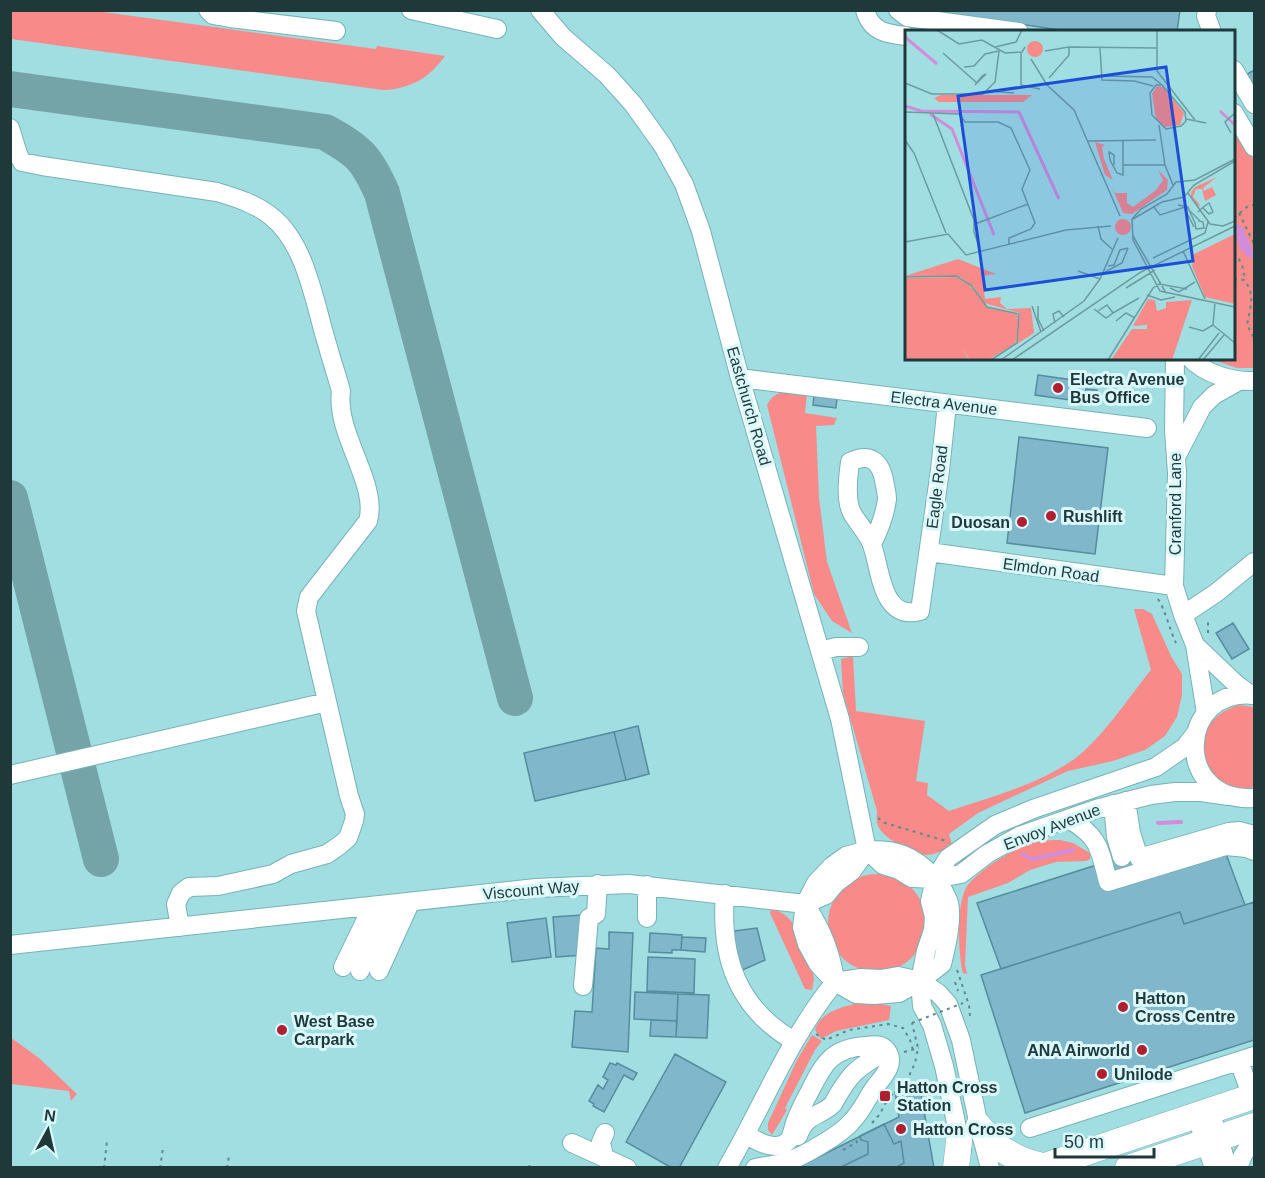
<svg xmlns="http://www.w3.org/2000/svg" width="1265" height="1178" viewBox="0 0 1265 1178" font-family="Arial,sans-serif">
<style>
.green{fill:#f88b89}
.water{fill:#d18ddc}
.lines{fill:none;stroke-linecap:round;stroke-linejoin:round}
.stream{stroke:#d18ddc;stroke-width:4}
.taxiway{stroke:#74a4a8;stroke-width:36}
.building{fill:#81b7ca;stroke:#578c9e;stroke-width:1.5}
.minor-casing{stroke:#76b2b6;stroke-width:20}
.highway-casing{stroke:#76b2b6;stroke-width:27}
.path{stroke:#5e898c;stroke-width:2;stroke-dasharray:3 4.5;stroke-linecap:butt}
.minor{stroke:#fff;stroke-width:18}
.highway{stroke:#fff;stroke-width:26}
.path-bridge{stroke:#5e898c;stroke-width:2;stroke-dasharray:3 4.5;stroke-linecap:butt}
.poi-dot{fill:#b11e2f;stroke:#daf8fa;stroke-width:2}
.labels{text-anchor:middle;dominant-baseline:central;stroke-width:6;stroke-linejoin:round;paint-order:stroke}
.poi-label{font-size:16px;font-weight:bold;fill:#1f383a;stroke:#daf8fa;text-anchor:start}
.street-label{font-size:16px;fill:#1f383a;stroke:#daf8fa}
.inset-river{fill:none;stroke:#d18ddc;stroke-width:3}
.inset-road{fill:none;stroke:#6c9c9f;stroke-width:1.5}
.view{fill:#1d4ed8;fill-opacity:0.15;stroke:#1d4ed8;stroke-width:3}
.inset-edge{fill:none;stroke:#1f383a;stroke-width:3}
</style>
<rect width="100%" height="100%" fill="#a0dee2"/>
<path class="green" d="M96,11L376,49L377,46L445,56C429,78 411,89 383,90L11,39V11Z
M1234,126L1254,160V368H1237L1211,359L1234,358Z
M786,392L807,394L805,413L837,418L834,425L816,426L819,498L827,562L852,633L832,621L814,594L767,405C772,396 776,393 786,392Z
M1134,609H1143L1152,614L1171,656L1182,674V695L1177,717L1165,736L1145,750L1113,761L1068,771L978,813L949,834L952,845C944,850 935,855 925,855C913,855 883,838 878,826C876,822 877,815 877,811L843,693L841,659L853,656L856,711L925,721L916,781L928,783L927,795L949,811C992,797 1036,785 1073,760C1101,740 1129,697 1151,670Z
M1239,705L1254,707V787C1204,801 1177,723 1239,705Z
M1060,840L1073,843L1090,853V859L1086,861L1056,862L1030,870L1008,883L968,897L965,965L967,974L963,973C958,955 956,902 967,886C980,869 1016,846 1037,842C1045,840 1053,840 1060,840Z
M828 923a49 49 0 1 1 98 0a49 49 0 1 1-98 0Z
M771,909C799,914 805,950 813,973L814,979L812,990L805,989L770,913Z
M855,1004H880L891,1006L889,1020L836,1031L821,1039L815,1030C819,1014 840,1007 855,1004Z
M812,1035L822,1041L815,1050L785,1108L787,1110L772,1135L768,1130V1123L797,1060Z
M10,1037L39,1058L77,1094L71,1101L69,1091L11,1084Z"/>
<path class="water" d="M1234,223L1242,227C1246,237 1253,247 1254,257H1247L1239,246L1237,235L1234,232Z"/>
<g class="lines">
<path class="stream" d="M1158,823L1181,822
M1023,855L1033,859L1073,850"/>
<path class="taxiway" d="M10,89L325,132C359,151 366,157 382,193L515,698
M10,498L101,859"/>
</g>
<path class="building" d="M926,10H1180L1177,32H1073Z
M1254,70V83L1253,84L1246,75Z
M1038,375L1080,381L1077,401L1035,395Z
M1086,389L1097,390V395L1085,394Z
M814,396L837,399L836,408L813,405Z
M1019,437L1108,448L1095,554L1007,543Z
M1233,623L1249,649L1232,659L1216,633Z
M638,726L649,774L626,780L614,732Z
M614,732L626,780L535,801L524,753Z
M1216,827L1245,905L1184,924L1180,912L1001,969L977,903Z
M1254,902V1040L1025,1113L981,975L1180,912L1184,924Z
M582,915L585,955L556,957L553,917Z
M546,918L551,957L512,962L507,923Z
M757,928L765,960L738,972L727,932Z
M609,932L633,933L628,1052L572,1047L575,1011L592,1012L596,948L609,949Z
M650,933L682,935L681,950H672V953L649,952Z
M682,937L706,938L705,952L681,950Z
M648,957L695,959L694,993L647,991Z
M635,992L678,994L677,1021L634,1019Z
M678,994L709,995L707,1038L676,1037Z
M651,1020L677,1021L676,1037L650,1036Z
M675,1054L726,1082L679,1168H672L626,1142Z
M610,1063L616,1065L617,1063L637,1073L633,1080L624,1075L604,1112L593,1106L594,1104L589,1101L598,1085L603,1089L608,1080L603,1077Z
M920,1088L934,1168H796L899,1117L895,1092Z
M884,1124L894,1144L901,1141L904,1163L895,1168H839L868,1154V1142L861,1140L860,1136Z"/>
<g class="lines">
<defs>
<path id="minor" d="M208,10L213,15L230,18L336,31
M411,10L497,29
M540,10L563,37L607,75L633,104L663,146L684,184L701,231L740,378L840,719L867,850
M865,10C871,32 887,34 906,36
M898,10L907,17L1019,32
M1207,10L1206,16L1212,32
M1234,70L1254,104
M1234,113L1254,147
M10,128L18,154L22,162L42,166L217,192C237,198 256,204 272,217C307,245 315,306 328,347C332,362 337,376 341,391C335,434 379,484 368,521L309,597L306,611L349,796L355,814L354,821L348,838L340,845L327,854L291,864L273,874L218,886L189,887L181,893L176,904L180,927
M1175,358L1174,430L1177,473L1174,586L1183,615L1195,645L1206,713
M1190,358C1205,374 1233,382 1254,381
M740,378L1147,428
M1177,455L1202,407L1214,395L1239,381
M872,544C879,530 885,515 887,499C887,493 885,486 884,480C880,460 869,453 850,462C848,477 845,500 852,513C858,524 868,533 872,545C881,569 881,621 920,611L940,470L947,404
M929,552L1174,586
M1183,615L1216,593L1254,562
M1195,645L1236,684L1251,695
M820,651L836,647H859
M1254,695C1177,687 1173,803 1254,798
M10,775L327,702
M1126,801L1131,833L1139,858L1229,832L1239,831L1254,835
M1113,804L1116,837L1122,857
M1068,819C1099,835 1100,850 1108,882L1226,846L1247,848L1254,851
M867,850C876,850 885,850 894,852C917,857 939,878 948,900C954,916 946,948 942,964L920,981L899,993L874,995L856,994L835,982L818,964L807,944L802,927L805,904L816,883L832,866L846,856Z
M867,850L883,865L899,870L912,878L935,879L961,874L987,854L1019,836L1096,809L1151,795L1175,792H1201L1229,796
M647,885V918
M725,894C720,957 737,1008 794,1041
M805,904C821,928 832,954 835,982
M805,904L826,895L836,883L852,871L867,850
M10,945L536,888L629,884L805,904
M343,967L372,907
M360,971L390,905
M379,971L410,903
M835,982L861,978L881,979L898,976L920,981L938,993L948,1004L961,1040L979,1126L990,1168
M583,986L589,918L596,914L598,884
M1239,1061L1252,1097
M1210,1111L1228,1168
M1196,1115L1214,1168
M1030,1128L1254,1056
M747,1134C756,1142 777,1152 788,1141C793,1136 793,1126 796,1120C800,1110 805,1100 810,1091C824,1063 832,1048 866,1046C874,1045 882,1044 887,1051C896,1064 883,1077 875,1087C867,1098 862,1111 852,1121C842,1134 802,1157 786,1162C776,1165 765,1166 755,1168
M798,1136C806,1113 820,1117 833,1104C849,1074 857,1067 887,1051
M572,1143L627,1168
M962,1151L944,1066L932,1025L922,1006L920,981L926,951L933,930L934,917L930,901L935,879L948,858L995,825L1033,809L1156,767L1185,747L1195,734
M604,1156L601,1142L605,1133
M727,1168C763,1106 789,1038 835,982
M1238,1168L1243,1155L1254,1139"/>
<path id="highway" d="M979,1126C994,1148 1016,1160 1042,1166
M956,1168L959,1141
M1039,1168L1254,1096
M1128,1168L1254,1126"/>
</defs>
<use href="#minor" class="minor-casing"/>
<use href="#highway" class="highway-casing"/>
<path class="path" d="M1239,213L1254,244
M1234,218L1248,206L1254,205
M1234,253C1242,262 1244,268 1244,280
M1234,279L1244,280C1256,294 1250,308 1247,325L1254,338
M1158,599C1165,609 1170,631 1176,643
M1208,633V618
M878,818L885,823L946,841
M957,970L969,1005L970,1016
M955,982L958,991
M816,1034L826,1040L849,1030L888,1024L903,1028L910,1040L913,1050
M904,1052L919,1048
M890,1095L899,1093L905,1085L915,1063L918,1048L912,1023
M872,1123L880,1114L887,1100
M843,1150L857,1142L856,1140
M900,1166V1168
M104,1168L107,1141
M160,1168L163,1148
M227,1168L229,1156
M529,1168L530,1162"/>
<use href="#minor" class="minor"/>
<use href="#highway" class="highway"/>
<path class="path-bridge" d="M912,1023L963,1003"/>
</g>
<g class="poi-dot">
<circle cx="1058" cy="388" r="6"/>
<circle cx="1051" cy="516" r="6"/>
<circle cx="1022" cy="522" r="6"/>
<circle cx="1123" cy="1007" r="6"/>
<circle cx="282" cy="1030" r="6"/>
<circle cx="1142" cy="1050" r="6"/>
<circle cx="1102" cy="1074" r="6"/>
<rect x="879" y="1090" width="12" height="12" rx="3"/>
<circle cx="901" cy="1129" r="6"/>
</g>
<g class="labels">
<g class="poi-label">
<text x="1070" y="379">Electra Avenue<tspan x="1070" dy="18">Bus Office</tspan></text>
<text x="1063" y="516">Rushlift</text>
<text x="1010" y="522" text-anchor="end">Duosan</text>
<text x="1135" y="998">Hatton<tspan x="1135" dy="18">Cross Centre</tspan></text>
<text x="294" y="1021">West Base<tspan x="294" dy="18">Carpark</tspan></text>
<text x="1130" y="1050" text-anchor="end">ANA Airworld</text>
<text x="1114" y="1074">Unilode</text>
<text x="897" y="1087">Hatton Cross<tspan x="897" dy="18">Station</tspan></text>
<text x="913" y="1129">Hatton Cross</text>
</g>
<g class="street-label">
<text transform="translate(944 403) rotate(7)">Electra Avenue</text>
<text transform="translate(749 406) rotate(74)">Eastchurch Road</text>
<text transform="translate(937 487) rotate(-83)">Eagle Road</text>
<text transform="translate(1175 504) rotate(-90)">Cranford Lane</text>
<text transform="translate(1051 570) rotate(8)">Elmdon Road</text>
<text transform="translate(1052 827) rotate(-21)">Envoy Avenue</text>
<text transform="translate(531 890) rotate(-5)">Viscount Way</text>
</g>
</g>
<g transform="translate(905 30)">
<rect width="330" height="330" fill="#a0dee2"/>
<path d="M122 19a8 8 0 1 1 16 0a8 8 0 1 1-16 0ZM252,56L258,57L279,83L275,95L260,97L251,89L247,64ZM36,65H127L118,72H34L29,68ZM190,112L200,115L197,117L199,129L208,150L200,145ZM253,140L263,150L262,160L227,184L218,183L206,155L210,163H222V173L228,177L251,160L258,150ZM312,147L298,158L299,161L307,157L311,165L300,171L297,159H291L288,167L295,175L292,177L286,168V162L290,157ZM210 197a8 8 0 1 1 16 0a8 8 0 1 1-16 0ZM330,204V274L300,267L287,236L289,224ZM53,229L91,244L77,246L80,269L96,267L95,273L102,279L126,278L129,303L112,314L115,283L79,273L68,256L55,247L0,246ZM50,247L63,253L83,278L111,283L114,288L108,289H114V296H109L114,297L110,314L83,330H65L57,318L64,330H0V248ZM243,269L250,270L252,281L261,278V272L287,270L267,330H206L227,299H242V295L228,296Z" fill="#f88b89"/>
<path class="inset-river" d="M0,7L32,34M0,76L16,81L114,82L154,169M315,81L330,95M25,84L47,99L89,205"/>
<path class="inset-road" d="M32,0L54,14L77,10L100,23L117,22L120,17M252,0V41L290,90M90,17L111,12L117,0M195,18L197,50L229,51L248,56M140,21L164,17L252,18M38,23L72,53M116,23V55L135,59M126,29L142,55L169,80L215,186M200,46L247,47L256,54M144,48L164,25V17M0,53L27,64H78L90,52L94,21L80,24L69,36L59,37M70,55L77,46L81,44L72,53M251,55H257L280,82L281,91L276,96L261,99L247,85L245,63ZM84,61L109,63M0,82L54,84L60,92H93L106,98L125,140L117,159L130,193L126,199L104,208V214M28,84L69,190V202L75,219M281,89L301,93M254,95L260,135L268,155M326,103L320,92L330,83M0,110L9,123L41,203M183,111L251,110M209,135V125L204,122L205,130L212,143L218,145V110M218,135H260M283,163L305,194L318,196L330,191M248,176L255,185L280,177L283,179L294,190V191L298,192L299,198L291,199L290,193L284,180L283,177L273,175M280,179L289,197M293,182L296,179L301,175L304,173L308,182L304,184L298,178M227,189L228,210L255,261L330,277M227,189L236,179L262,164L271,152L290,150L330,129M228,189L257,172L279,167L289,155L330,131M70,194L123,174M193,196L196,209L207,219M228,206L261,263M0,212L43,204L61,225L161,200L206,196M278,221L300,269M248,228L300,203L303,192M203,236L209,235L215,220L223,218M173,241L195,249M200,242L217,233L223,218M0,247L51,246L66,255L82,277L114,284L112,313L86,330M221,258L250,240M265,258L274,262L290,252M242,265L256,270L270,267M310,272L308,295L330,313M127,276L136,302M133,276V289L139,301M189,279L201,288L208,283M193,281L202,275L208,283L234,268M211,291L221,283L230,288M150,293L148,284L154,281L159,287M284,297L298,301L308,295M96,330L179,271L195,249L213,208M107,330L236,242L330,196M203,330L248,258L254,254L282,259M293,330L314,303M298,330L319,305"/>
<path class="view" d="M261,37L288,231L80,260L53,66Z"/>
<rect width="330" height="330" class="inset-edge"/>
</g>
<rect width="1265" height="1178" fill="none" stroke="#1f383a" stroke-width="24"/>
<g transform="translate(48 1130) rotate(8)" stroke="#daf8fa" stroke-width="4.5" paint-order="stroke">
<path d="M0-4.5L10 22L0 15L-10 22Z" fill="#1f383a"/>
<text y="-9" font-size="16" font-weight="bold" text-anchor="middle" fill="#1f383a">N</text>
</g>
<path d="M1055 1148v9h99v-9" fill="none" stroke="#1f383a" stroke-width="3"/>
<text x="1064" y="1148" font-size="18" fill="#1f383a" stroke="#daf8fa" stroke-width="4.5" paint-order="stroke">50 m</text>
</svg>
